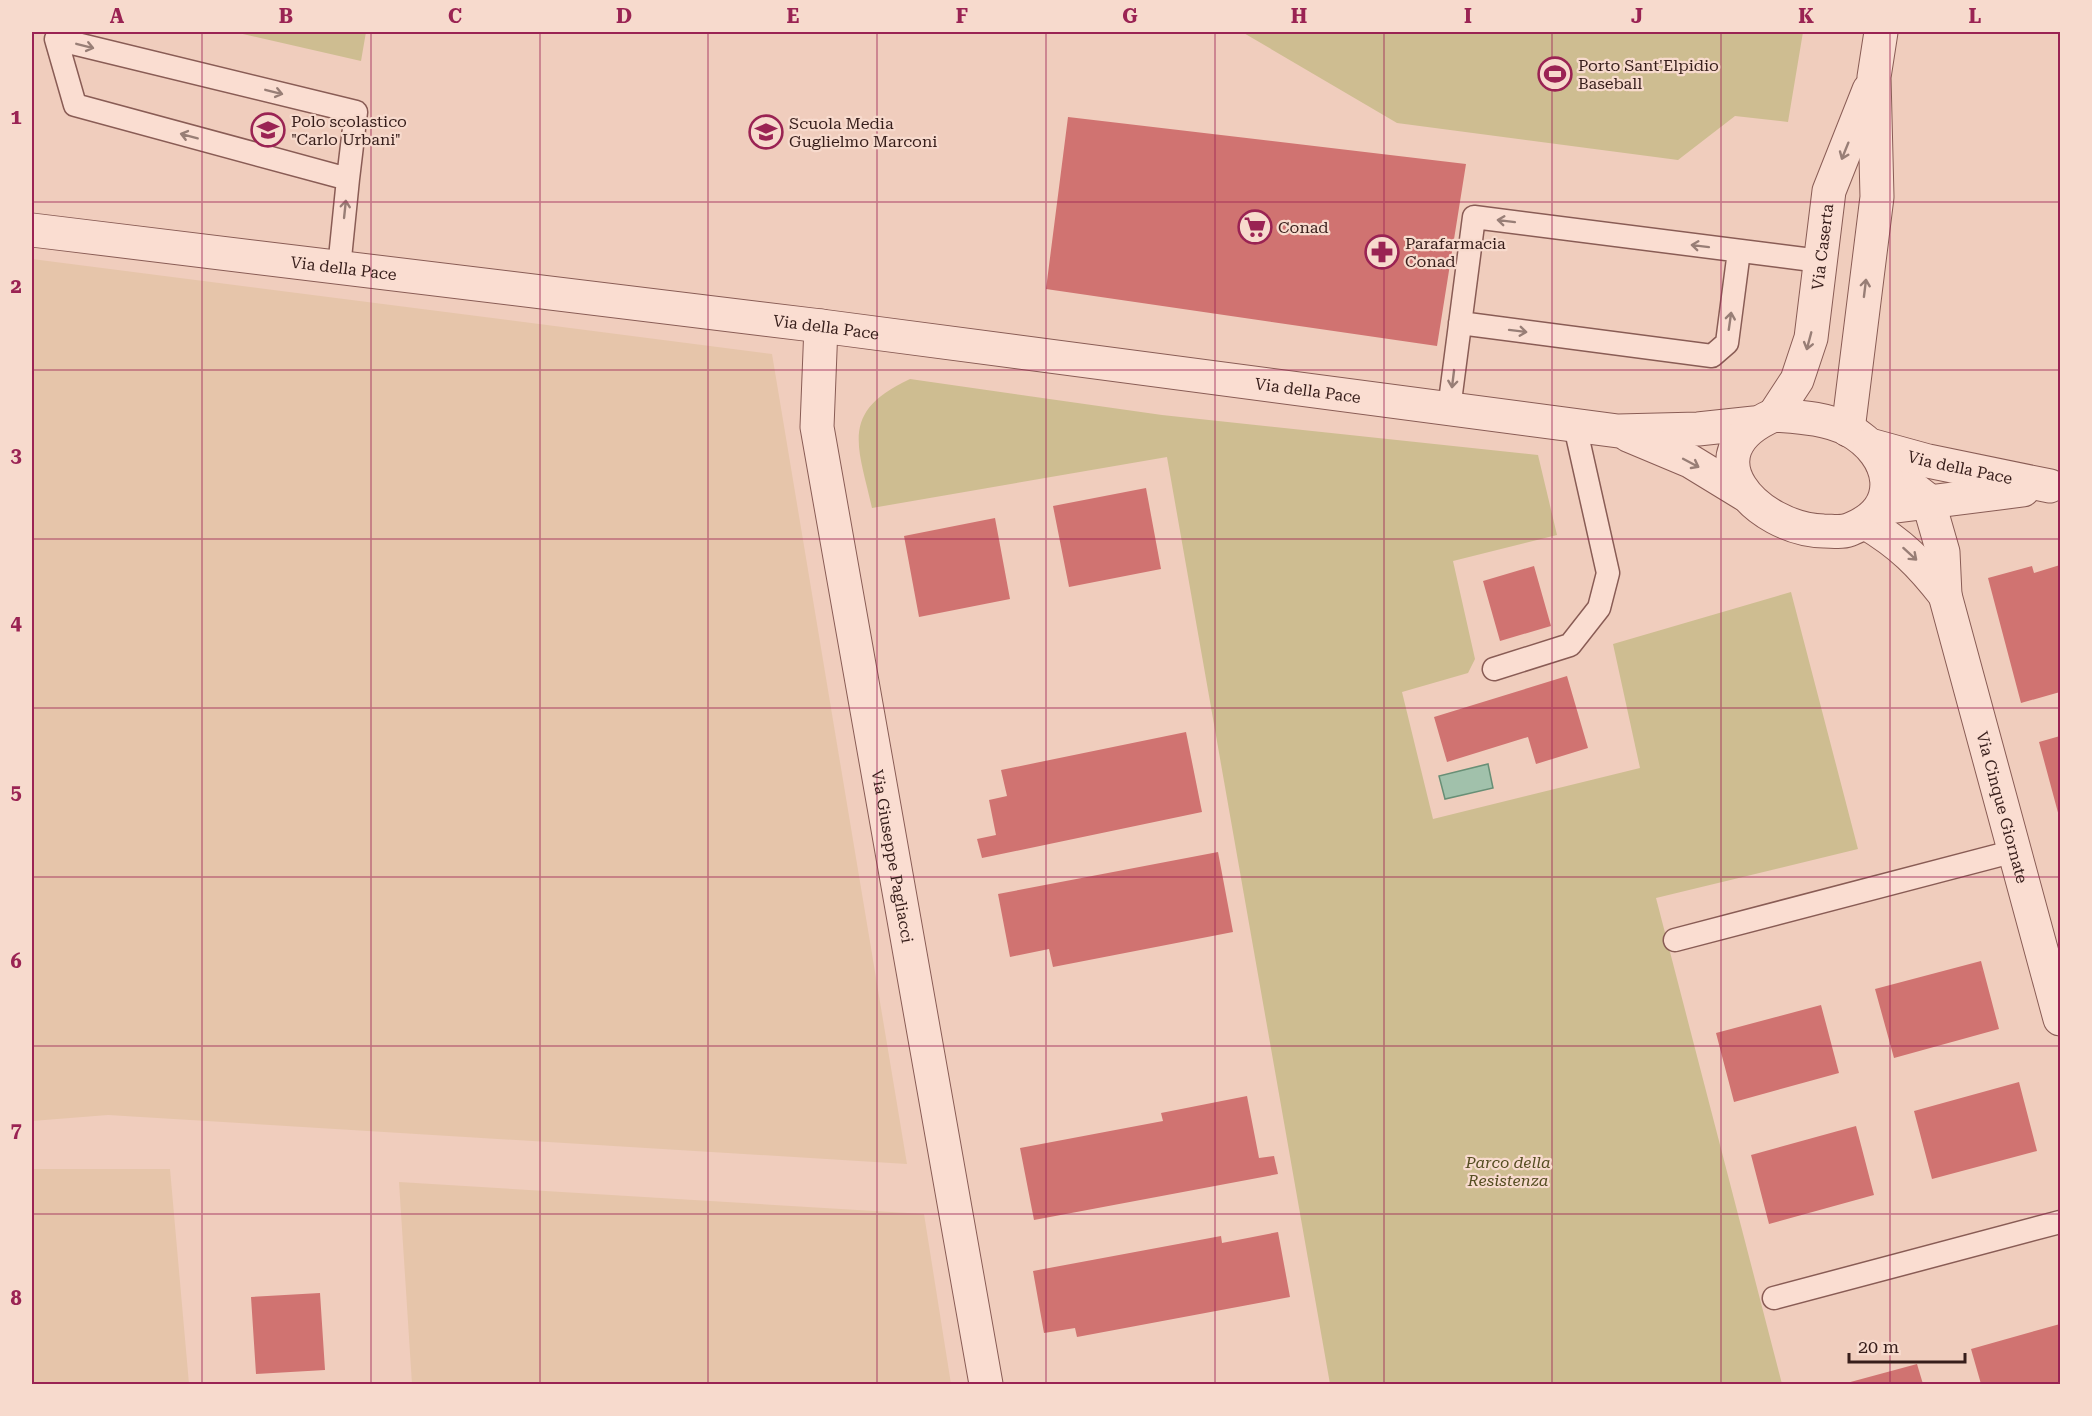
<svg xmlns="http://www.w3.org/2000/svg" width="2092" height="1416" viewBox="0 0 2092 1416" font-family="'Roboto Serif',serif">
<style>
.farmland{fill:#e6c5aa}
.green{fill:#cebd91}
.water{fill:#a1c1ab;stroke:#688f76;stroke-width:1.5}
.building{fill:#d07371}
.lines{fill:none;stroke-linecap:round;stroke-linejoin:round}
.service-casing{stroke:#895c55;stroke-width:25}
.minor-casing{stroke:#895c55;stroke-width:35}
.tertiary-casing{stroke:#895c55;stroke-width:35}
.service{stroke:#faddd1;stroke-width:22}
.minor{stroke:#faddd1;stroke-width:33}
.tertiary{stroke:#faddd1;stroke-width:33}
.oneway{stroke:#987e76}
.grid{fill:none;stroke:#9a2353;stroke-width:1.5;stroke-opacity:0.55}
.labels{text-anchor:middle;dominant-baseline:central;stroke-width:4.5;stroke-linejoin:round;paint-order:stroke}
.poi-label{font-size:16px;fill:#371e1b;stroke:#f7dacd;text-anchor:start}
.street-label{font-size:16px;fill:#371e1b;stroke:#f7dacd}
.park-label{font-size:16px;font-style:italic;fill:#554d21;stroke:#f7dacd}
.neatline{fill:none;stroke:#9a2353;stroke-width:2}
.grid-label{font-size:20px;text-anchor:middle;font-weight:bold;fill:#9a2353}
</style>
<rect width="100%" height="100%" fill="#f0cdbd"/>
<path class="farmland" d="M32,259L772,354L907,1164L108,1115L32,1121Z
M32,1169H170L189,1384H32Z
M399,1182L924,1214L951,1384H412Z"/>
<path class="green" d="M234,32H366L361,61Z
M1242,32H1803L1788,122L1735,116L1678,160L1397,123Z
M910,379L1162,415L1538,455L1557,535L1453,561L1475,659L1468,673L1402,692L1433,819L1640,768L1613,644L1791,592L1858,849L1656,898L1782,1384H1330L1167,457L872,508C858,445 839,412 910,379Z"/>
<path class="water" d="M1488,764L1493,788L1445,799L1439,776Z"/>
<path class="building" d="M1068,117L1466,164L1437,346L1046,289Z
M1146,488L1161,569L1069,587L1053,506Z
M995,518L1010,599L919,617L904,536Z
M2060,565V692L2021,703L1988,578L2032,566L2034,573Z
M1534,566L1551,626L1500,641L1483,581Z
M1567,676L1588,748L1536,764L1528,737L1447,762L1434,717Z
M1186,732L1202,812L982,858L977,839L996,835L989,800L1007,796L1001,770Z
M2060,736V820L2039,742Z
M1218,852L1233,932L1053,967L1049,949L1010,957L998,894Z
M1981,961L1999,1029L1894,1058L1875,989Z
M1821,1005L1839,1073L1734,1102L1716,1033Z
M2019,1082L2037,1151L1932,1179L1914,1111Z
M1247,1096L1259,1158L1274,1156L1278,1174L1034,1220L1020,1148L1163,1121L1161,1113Z
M1856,1126L1874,1195L1769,1224L1751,1155Z
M1278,1232L1290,1297L1077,1337L1075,1328L1044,1333L1033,1271L1221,1236L1222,1243Z
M320,1293L325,1370L256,1374L251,1297Z
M2060,1324V1384H1981L1971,1349Z
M1917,1364L1923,1384H1843Z"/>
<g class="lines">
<defs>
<path id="service" d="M339,268L348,179L75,105L56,39L356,112L348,179
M1460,323L1712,356L1727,343L1739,251
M1449,409L1474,217L1820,261
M1494,669L1570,645L1599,608L1608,573L1575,426
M1675,940L2015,851
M1774,1298L2060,1222"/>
<g id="minor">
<path id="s1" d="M821,326L817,427L986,1384"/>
<path id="s2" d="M1774,415L1797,380L1811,338L1829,191L1869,90"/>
<path d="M1848,430L1877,197L1874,77L1881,32"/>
<path id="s3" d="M1883,465L1928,500L1943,552L1945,595L2060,1019"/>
<path d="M1866,523C1901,544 1920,563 1945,595"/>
</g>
<g id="tertiary">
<path id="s4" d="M32,230L821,326L1618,431L1698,429L1754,423"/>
<path d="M1774,415C1799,417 1826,418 1849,430C1894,455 1904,508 1851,529C1843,533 1833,531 1824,531C1756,529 1686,453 1774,415Z"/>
<path d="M1628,435L1690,461L1744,494"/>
<path id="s5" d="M1870,445L1928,461L2050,486"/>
<path d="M1881,508L2023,490"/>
</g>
</defs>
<use href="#service" class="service-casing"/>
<use href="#minor" class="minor-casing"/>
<use href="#tertiary" class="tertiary-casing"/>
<use href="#service" class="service"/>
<use href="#minor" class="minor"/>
<use href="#tertiary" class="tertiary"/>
</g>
<defs><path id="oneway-shaft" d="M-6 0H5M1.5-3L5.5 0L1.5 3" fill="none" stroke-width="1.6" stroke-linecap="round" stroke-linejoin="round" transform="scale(1.5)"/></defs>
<g class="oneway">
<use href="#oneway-shaft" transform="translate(85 46) rotate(14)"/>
<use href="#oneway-shaft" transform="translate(274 92) rotate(14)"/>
<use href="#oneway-shaft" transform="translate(189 136) rotate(-165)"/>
<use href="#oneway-shaft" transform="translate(1845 151) rotate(112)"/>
<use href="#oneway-shaft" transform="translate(345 209) rotate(-84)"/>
<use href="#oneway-shaft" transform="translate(1506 221) rotate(-173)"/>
<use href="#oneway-shaft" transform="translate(1700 246) rotate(-173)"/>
<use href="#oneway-shaft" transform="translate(1865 288) rotate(-83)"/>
<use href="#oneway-shaft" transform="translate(1730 321) rotate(-82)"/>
<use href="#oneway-shaft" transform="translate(1518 331) rotate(7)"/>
<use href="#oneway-shaft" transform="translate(1809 341) rotate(105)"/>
<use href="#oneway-shaft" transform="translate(1453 379) rotate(97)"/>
<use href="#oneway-shaft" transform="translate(1691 463) rotate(28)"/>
<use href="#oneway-shaft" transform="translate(1910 554) rotate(42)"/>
</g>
<path class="grid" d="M202,32V1384M371,32V1384M540,32V1384M708,32V1384M877,32V1384M1046,32V1384M1215,32V1384M1384,32V1384M1552,32V1384M1721,32V1384M1890,32V1384M32,202H2060M32,370H2060M32,539H2060M32,708H2060M32,877H2060M32,1046H2060M32,1214H2060"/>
<defs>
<symbol id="stadium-ring" viewBox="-11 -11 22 22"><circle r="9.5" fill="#f7dacd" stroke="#9a2353" stroke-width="1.5"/><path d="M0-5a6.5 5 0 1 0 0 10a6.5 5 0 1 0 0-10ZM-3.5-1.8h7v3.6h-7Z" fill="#9a2353"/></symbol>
<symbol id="school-ring" viewBox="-11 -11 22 22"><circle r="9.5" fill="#f7dacd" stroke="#9a2353" stroke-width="1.5"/><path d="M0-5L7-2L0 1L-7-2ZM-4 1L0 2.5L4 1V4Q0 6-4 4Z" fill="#9a2353"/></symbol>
<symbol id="supermarket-ring" viewBox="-11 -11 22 22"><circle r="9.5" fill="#f7dacd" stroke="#9a2353" stroke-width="1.5"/><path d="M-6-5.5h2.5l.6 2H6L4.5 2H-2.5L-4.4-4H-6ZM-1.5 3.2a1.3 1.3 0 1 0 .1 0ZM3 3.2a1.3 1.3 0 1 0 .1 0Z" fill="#9a2353"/></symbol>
<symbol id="pharmacy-ring" viewBox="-11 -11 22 22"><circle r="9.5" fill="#f7dacd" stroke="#9a2353" stroke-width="1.5"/><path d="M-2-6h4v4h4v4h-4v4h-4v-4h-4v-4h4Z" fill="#9a2353"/></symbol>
</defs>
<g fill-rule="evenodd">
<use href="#stadium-ring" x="1536" y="55" width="38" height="38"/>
<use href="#school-ring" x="249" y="111" width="38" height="38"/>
<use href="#school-ring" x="747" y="113" width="38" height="38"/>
<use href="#supermarket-ring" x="1236" y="208" width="38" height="38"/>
<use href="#pharmacy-ring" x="1363" y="233" width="38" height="38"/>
</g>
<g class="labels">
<g class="poi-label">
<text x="1578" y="65">Porto Sant'Elpidio<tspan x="1578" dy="18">Baseball</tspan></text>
<text x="291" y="121">Polo scolastico<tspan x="291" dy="18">"Carlo Urbani"</tspan></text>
<text x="789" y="123">Scuola Media<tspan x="789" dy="18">Guglielmo Marconi</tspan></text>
<text x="1278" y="227">Conad</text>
<text x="1405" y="243">Parafarmacia<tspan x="1405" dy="18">Conad</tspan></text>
</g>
<g class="street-label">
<text stroke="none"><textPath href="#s2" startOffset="178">Via Caserta</textPath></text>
<text stroke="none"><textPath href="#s4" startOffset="314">Via della Pace</textPath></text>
<text stroke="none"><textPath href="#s4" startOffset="800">Via della Pace</textPath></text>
<text stroke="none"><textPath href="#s4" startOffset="1286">Via della Pace</textPath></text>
<text stroke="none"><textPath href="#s5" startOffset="93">Via della Pace</textPath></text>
<text stroke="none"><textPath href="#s3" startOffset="374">Via Cinque Giornate</textPath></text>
<text stroke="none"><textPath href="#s1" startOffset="537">Via Giuseppe Pagliacci</textPath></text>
</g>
<g class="park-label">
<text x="1508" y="1162">Parco della<tspan x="1508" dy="18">Resistenza</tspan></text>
</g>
</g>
<rect width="2092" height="1416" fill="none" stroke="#f7dacd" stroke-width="66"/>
<path d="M1849 1353v9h116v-9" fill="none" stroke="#371e1b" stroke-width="3"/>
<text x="1858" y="1353" font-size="18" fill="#371e1b" stroke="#f7dacd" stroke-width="4.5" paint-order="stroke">20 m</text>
<rect x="33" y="33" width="2026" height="1350" class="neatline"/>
<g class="grid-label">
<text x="117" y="23">A</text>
<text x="286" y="23">B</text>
<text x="455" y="23">C</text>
<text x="624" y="23">D</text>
<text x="793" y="23">E</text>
<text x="962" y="23">F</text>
<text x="1130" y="23">G</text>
<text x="1299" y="23">H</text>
<text x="1468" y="23">I</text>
<text x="1637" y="23">J</text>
<text x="1806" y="23">K</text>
<text x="1975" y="23">L</text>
<text x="16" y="124">1</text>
<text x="16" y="293">2</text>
<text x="16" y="462">3</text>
<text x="16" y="630">4</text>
<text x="16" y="799">5</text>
<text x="16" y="968">6</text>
<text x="16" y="1137">7</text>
<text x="16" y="1305">8</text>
</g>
</svg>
